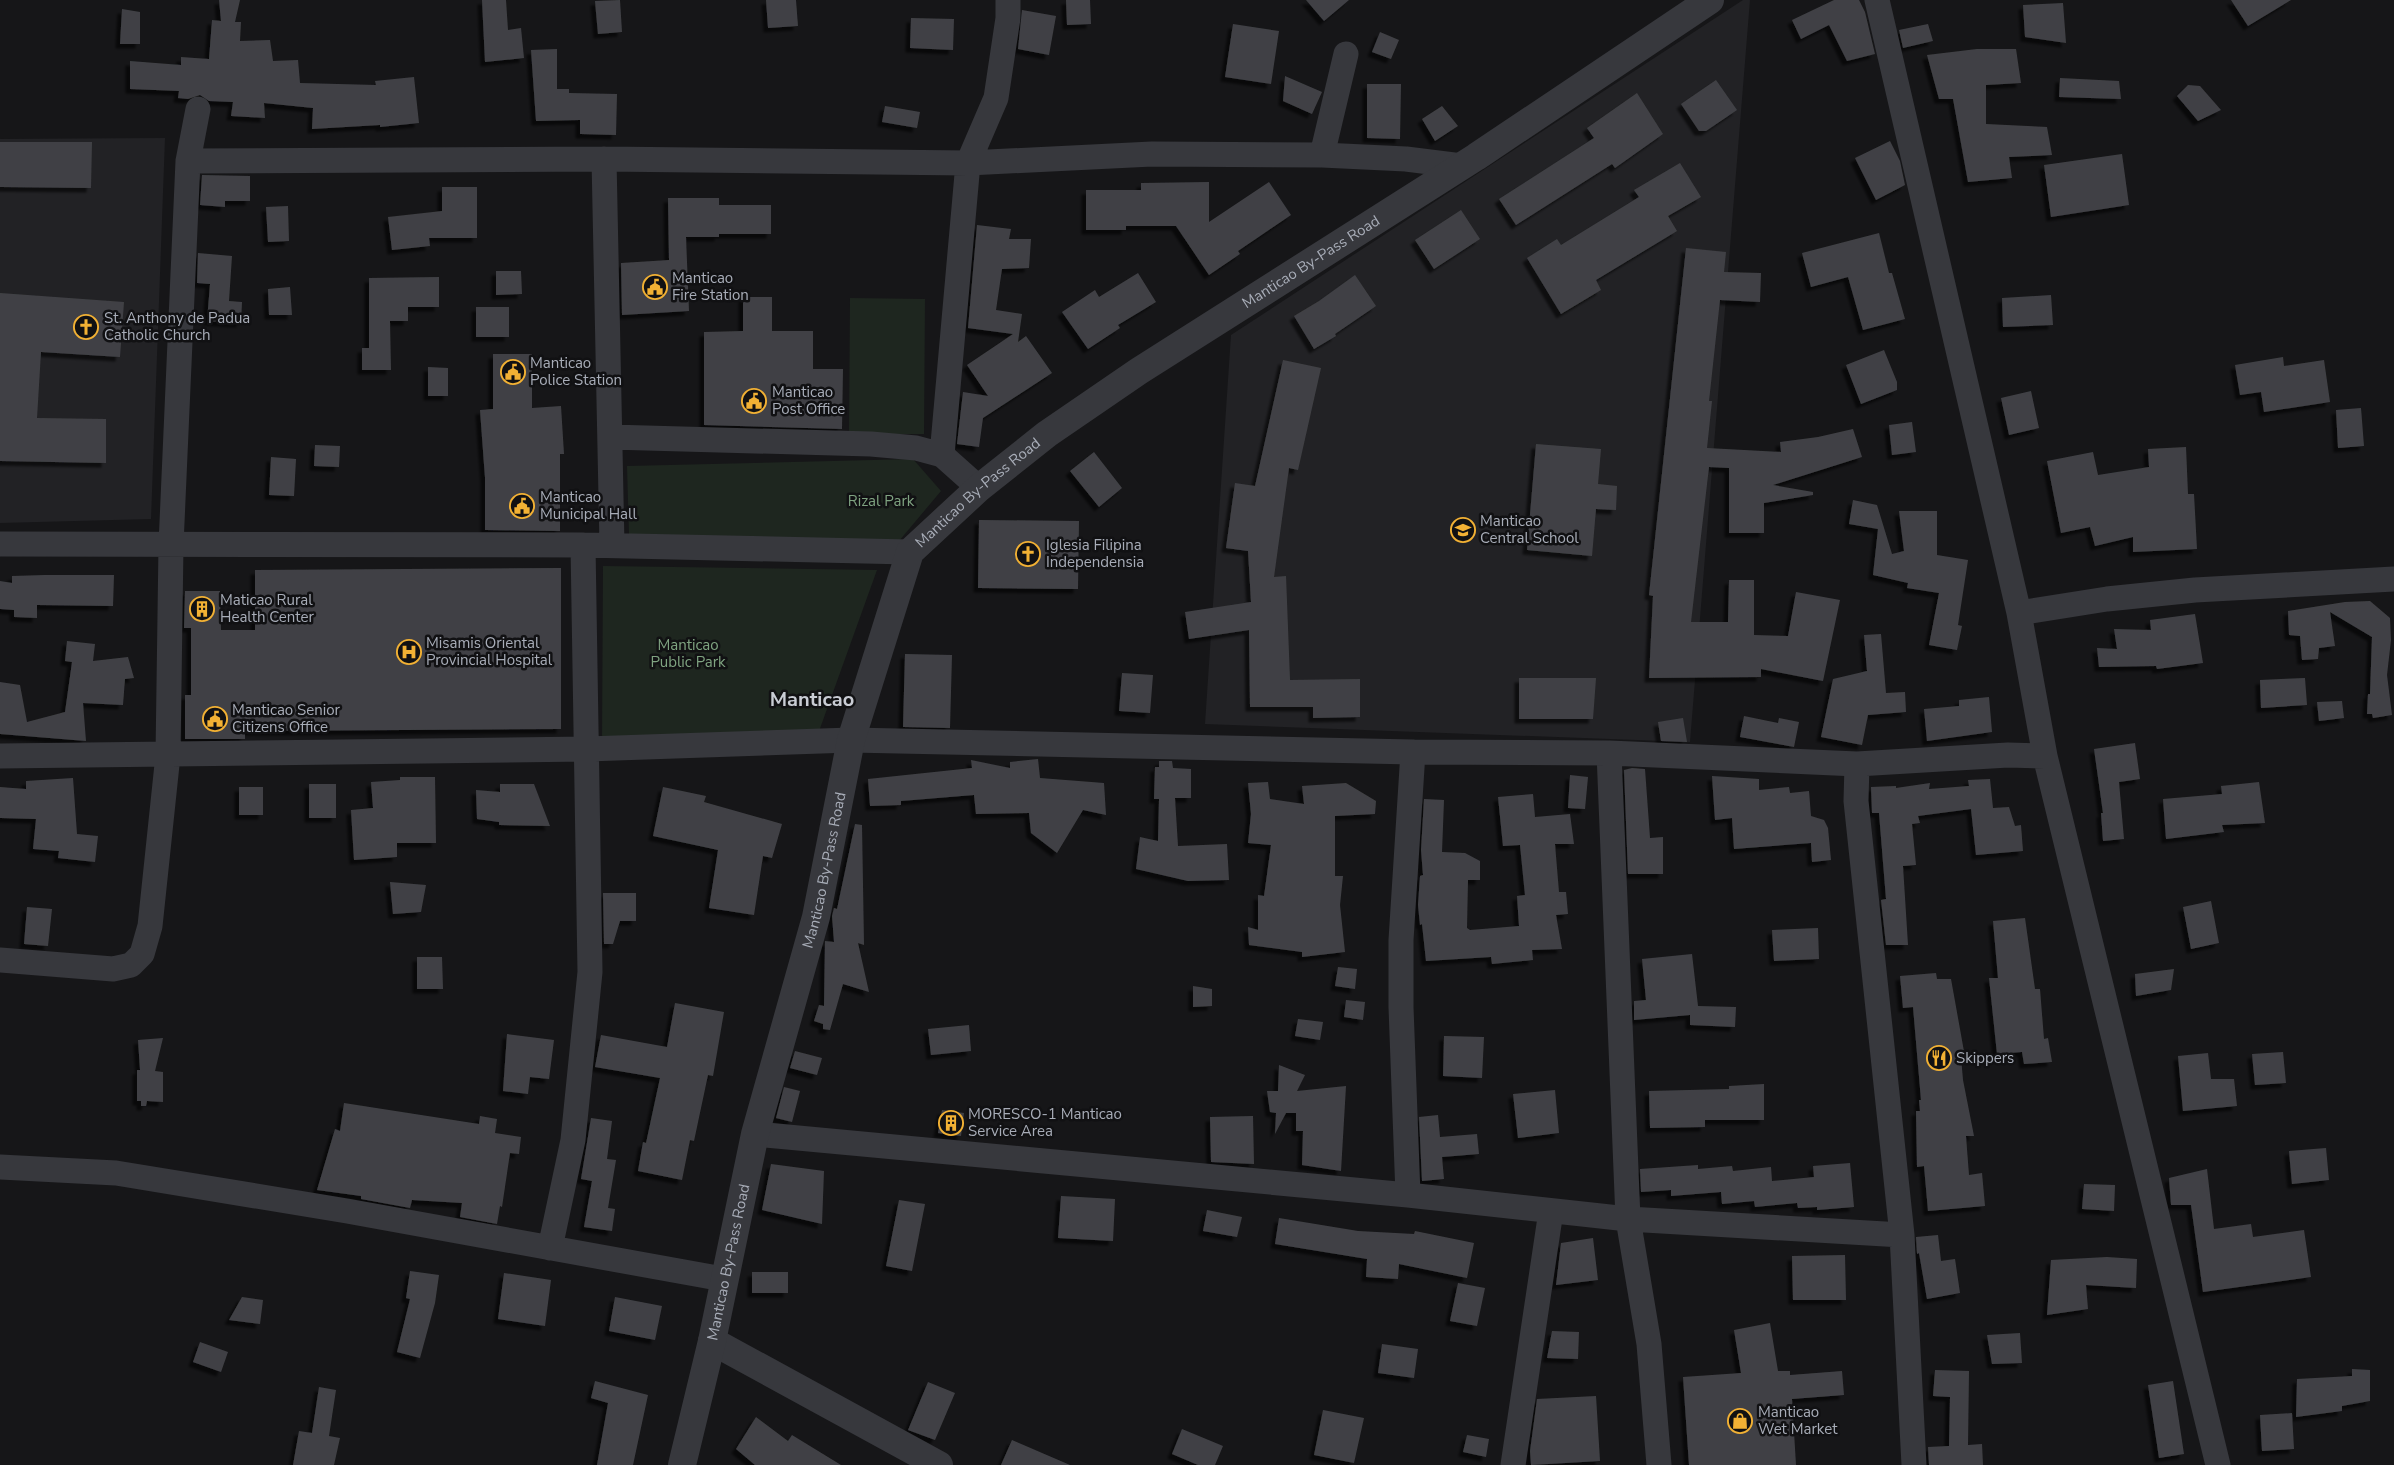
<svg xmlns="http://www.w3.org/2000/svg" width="2394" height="1465" viewBox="0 0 2394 1465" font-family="'Nunito Sans',sans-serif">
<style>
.built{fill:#222225}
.green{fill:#1e261f}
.building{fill:#404145;filter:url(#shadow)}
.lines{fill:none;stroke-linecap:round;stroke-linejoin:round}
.minor{stroke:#37383d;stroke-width:25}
.tertiary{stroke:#37383d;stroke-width:28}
.labels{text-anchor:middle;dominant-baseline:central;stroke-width:5;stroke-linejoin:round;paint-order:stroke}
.street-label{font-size:15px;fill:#a8adb8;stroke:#111113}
.poi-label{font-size:15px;fill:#a8adb8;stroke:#111113;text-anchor:start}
.park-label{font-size:15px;fill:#7fa381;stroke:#111113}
.district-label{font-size:20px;font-weight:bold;fill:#c9ccd4;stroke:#111113}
</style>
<defs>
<filter id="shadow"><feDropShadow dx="-4.5" dy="4.5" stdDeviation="1" flood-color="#0009"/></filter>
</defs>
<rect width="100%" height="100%" fill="#161618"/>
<path class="built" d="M1743,0H1750L1690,742L1205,724L1231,335Z
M165,138L151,519L0,523V139Z"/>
<path class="green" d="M850,298L925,299L924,434H849Z
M913,459L941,491L899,541L629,534L627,466Z
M603,566L877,570L818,734L602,742Z"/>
<path class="building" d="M219,0H240L235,22H241L240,41L270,40L273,61L298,60L300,83L376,85L375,81L414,77L419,123L380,127V125L312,129L313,108L264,103L265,118L231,116L233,102L209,101L200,95L188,99L178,98L179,91L130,89V61L181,65V57L209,59L212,20L221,21Z
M482,0H506L508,30L521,28L524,58L485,62Z
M620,0L622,32L598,34L595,1Z
M766,0H796L798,26L768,28Z
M1066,0H1090L1091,24L1067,25Z
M1306,0H1349L1324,21Z
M1834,0H1859L1865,12L1875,54L1847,61L1829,25L1801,39L1792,20Z
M2231,0H2291L2248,26Z
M2063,3L2066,43L2025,37L2023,5Z
M122,9L140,12V44H120Z
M1022,10L1056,16L1049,55L1018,49Z
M911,18L954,19L953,50L910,48Z
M1233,24L1279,31L1271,84L1225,77Z
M1928,24L1933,41L1903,48L1899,30Z
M1380,32L1399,40L1391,59L1372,52Z
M557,49V89H569V93L617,94L616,135L580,134V120L536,121L531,50Z
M1977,49H2016L2021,83L1986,85V124L2047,127L2052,155L2009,157L2012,178L1968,182L1953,99H1939L1927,55Z
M1285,76L1322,92L1312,114L1283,101Z
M2060,78L2119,81L2121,99L2059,97Z
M1716,80L1737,110L1706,131H1699L1681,104Z
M1367,84H1401L1400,139L1367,138Z
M2188,85L2200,86L2221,110L2198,121L2177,96Z
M1637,93L1663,134L1615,168L1612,164L1516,225L1499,199L1594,138L1587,128Z
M885,106L920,112L917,128L882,122Z
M1442,106L1458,126L1435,141L1422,119Z
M1890,141L1900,161L1905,185L1876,200L1855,158Z
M0,142H92L91,188L0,187Z
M2122,154L2129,205L2051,217L2044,165Z
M1680,163L1701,197L1668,216L1677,231L1596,280L1601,290L1561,314L1527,258L1557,239L1561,245L1639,197L1634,190Z
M202,175L250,176V201H225V207L200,205Z
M1209,182V222L1269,182L1291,215L1238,251L1240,254L1209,275L1176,226H1126V230H1086V190H1141V183Z
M442,187H477V238H429L430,246L392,250L388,217L442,211Z
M668,198H719V205H771V234H719V237H686L689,311L622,315L621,263L669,260Z
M288,206L289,241L268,242L266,207Z
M1461,210L1480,239L1434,269L1415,240Z
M977,225L1011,229L1009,239H1031L1029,268L1002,269L996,310L1022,314L1018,342L1026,336L1052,373L983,418L979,447L957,444L963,392L988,396L967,365L1013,334L968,328Z
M1879,233L1889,273H1892L1905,319L1863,330L1848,277L1811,287L1802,253Z
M1686,248L1726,252L1724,272L1761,273L1760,302L1720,300L1709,401H1712L1707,448L1781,452L1780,442L1818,437L1853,429L1862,457L1773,485L1813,492V495L1764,503V533H1729V468L1709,467L1691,622H1728L1729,580H1754V635L1788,636L1796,592L1840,600L1823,681L1761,669V677L1649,678L1653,596L1649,595Z
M198,253L232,256L229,301L242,302L241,323L207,321L210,284L197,283Z
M496,271H521L522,294L496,295Z
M1138,273L1156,302L1118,325L1120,328L1088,349L1062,312L1095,290L1099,297Z
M1355,275L1376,306L1335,334L1336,336L1314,349L1294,316L1319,301Z
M439,277V307H408V321H390L391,370H362V348H369V278Z
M290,287L292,315H269L268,289Z
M0,293L124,302L120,357L41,352L37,418L106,419V463L0,461Z
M2051,295L2053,325L2003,327L2002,298Z
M743,297H772V331H813V369H843L842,429L704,425V332L743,331Z
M476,307H509V337H476Z
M1884,350L1897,382V390L1861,404L1846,365Z
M493,354H532V408L561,406L564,454H560V531L485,530V478L480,410L493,409Z
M2283,357L2284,366L2324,360L2330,402L2264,412L2261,392L2240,395L2235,365Z
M1283,360L1321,368L1298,470L1289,468L1274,577L1286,576L1290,680L1360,679V717L1313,718V707H1250L1249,630L1189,639L1185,612L1251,602L1248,551L1226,548L1235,483L1255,486Z
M428,367L448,368V396H428Z
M2031,391L2039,428L2009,435L2001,398Z
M2361,408L2364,446L2338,448L2336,410Z
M1912,422L1916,452L1892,455L1889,425Z
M1536,444L1601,449L1598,484L1617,486L1616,510L1596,509L1592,556L1527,550Z
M315,445L340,446L339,467L314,466Z
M2186,447L2188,494H2194L2197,549L2133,552V537L2095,546L2090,527L2061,533L2047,461L2093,452L2098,475L2149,467L2148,449Z
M1094,452L1122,488L1099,507L1070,471Z
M271,457L296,459L294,496L269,495Z
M1853,500L1877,505L1892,554L1904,551L1899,511H1937V555L1968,560L1958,625L1962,626L1957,650L1929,645L1939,593L1907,588L1908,583L1873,575L1878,529L1849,524Z
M979,520L1079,521L1078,589L978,588Z
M561,568V729L245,731V739H185V695H191V628H184L185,591H220L221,630H255V570Z
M45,575H114L113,606L37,605V618L14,617V610L0,609V581L12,583V576Z
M2370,601L2390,618L2391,640L2387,675L2392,715L2373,718L2372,714H2367L2368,694H2370L2372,637L2330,612L2335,646L2319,648L2318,659L2302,660L2300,636L2289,635L2288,611L2345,602Z
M2195,614L2203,663L2157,669L2156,666L2099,667L2097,648L2117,649L2114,629L2151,630L2150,620Z
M1881,634L1886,693L1905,692L1906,712L1868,715L1862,745L1821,737L1833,679L1867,671L1864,635Z
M67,641L95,644L93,661L128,657L134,678L125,679L123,705L83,703L86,741L0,734V682L20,685L27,722L65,712L72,662L65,661Z
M905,654L952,655L950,728L903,727Z
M1122,673L1153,675L1150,713L1119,711Z
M1519,678H1596L1593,719H1519Z
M2305,678L2307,705L2261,708L2260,680Z
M1989,697L1992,732L1927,741L1924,709L1959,706V700Z
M2342,701L2344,718L2319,721L2317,702Z
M1744,716L1778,723L1779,718L1799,722L1794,747L1740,737Z
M1683,718L1687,742L1661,741L1658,722Z
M2135,743L2140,779L2119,782L2124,839L2103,841L2101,813H2103L2094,749Z
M1038,759L1040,778L1104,783L1106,815L1083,810L1057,853L1031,833L1029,813L976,814L974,795L901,801V805L870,806L868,779L972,768L971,760L1010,768V762Z
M1159,761H1172L1173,768L1191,769V798H1175L1178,846L1227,844L1229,880L1188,881L1136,869L1140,837L1158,841L1159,799H1154L1155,767H1159Z
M1632,768L1645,769L1650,838L1663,837V874H1628L1624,770Z
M1570,775L1588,777L1585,809L1568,808Z
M1712,776L1759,779V790L1789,787L1790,793L1809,791L1811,816L1824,820L1828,828L1831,860L1812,862L1811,843L1734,849L1732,818L1715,820Z
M400,777H435L436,843H397V857L354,860L351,810L373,808L371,782L400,780Z
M73,778L77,834L98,836L95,862L58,858L59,851L33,849L36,819L0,818V787L26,789V781Z
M1990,779L1993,808L2009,807L2015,826L2021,825L2023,851L1976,855L1971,809L1918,816L1920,823L1912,824L1916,865L1903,866L1908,945H1886L1881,900L1886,899L1879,813H1872L1871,787L1896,786V788L1930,783L1929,789L1969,786L1968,780Z
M1268,782L1270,799L1304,804L1302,786L1346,783L1376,801L1375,814L1335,816V876H1343L1340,905L1345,952L1302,957V952L1249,945L1248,927L1258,930V895L1264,896L1271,845L1248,843L1251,814L1248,783Z
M2259,782L2265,823L2222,825L2224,832L2166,839L2163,799L2222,794L2221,786Z
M309,784H336V818H309Z
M500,784H534L550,826L499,825V822L477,819L476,790L500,792Z
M239,787H263V815H239Z
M663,787L706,796L704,802L782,824L772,858L763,856L754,915L709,908L718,850L653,836Z
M1533,794L1535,817L1570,814L1574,844H1555L1559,892H1566L1568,914L1556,915L1562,949L1532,950L1533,960L1492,964L1491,957L1426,961L1422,924L1420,925L1418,905L1420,876L1423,875L1421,850L1424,799L1444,800L1442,852L1465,853L1480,861V880H1468L1467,928L1470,930L1519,926L1517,896L1525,895L1520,845L1503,846L1498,797Z
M855,824L862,825L864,945L858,943L869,992L843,984L830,1030L823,1029V1024L814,1021L819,1005L824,1006L825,941L834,942L832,916L834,908L837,909Z
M390,882L426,885L421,912L393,914Z
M603,893H636V921H620L613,944H604Z
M2211,901L2219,943L2191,949L2183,907Z
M27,907L52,909L48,946L24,944Z
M2025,918L2035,989H2040L2044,1039L2048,1038L2052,1062L2024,1064L2022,1052L1997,1054L1989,978H1998L1993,921Z
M1818,928L1819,959L1774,961L1772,930Z
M1692,954L1698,1006L1736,1007L1735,1027L1690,1025V1015L1634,1020V1001L1646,1000L1642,959Z
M417,957H442L443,989H417Z
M1338,967L1357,969L1355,989L1335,986Z
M2174,969L2171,990L2136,996L2135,974Z
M1936,973L1937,979H1951L1965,1057H1961L1963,1080L1974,1136H1966L1969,1175L1982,1173L1985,1206L1928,1211L1924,1166L1917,1167L1916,1111H1920L1919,1100H1921L1913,1007L1903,1008L1900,976Z
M1193,986L1212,989V1006L1193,1007Z
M1346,1000L1365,1002L1363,1020L1344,1017Z
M675,1003L724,1012L713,1076L708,1075L694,1141L690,1140L682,1180L638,1171L643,1142L646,1143L660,1078L595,1067L601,1035L667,1047Z
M1298,1019L1323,1022L1320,1040L1295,1036Z
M969,1025L971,1051L931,1055L928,1029Z
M507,1034L554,1040L549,1079L530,1077L528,1094L503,1091Z
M1444,1036L1484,1037L1482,1078L1443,1076Z
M163,1038L155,1071L163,1072V1102L147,1101L146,1106H141V1101H137V1070H140L138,1040Z
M795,1051L822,1058L817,1075L790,1068Z
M2283,1052L2286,1083L2255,1085L2252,1054Z
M2208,1053L2211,1079H2234L2237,1106L2183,1111L2178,1056Z
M1279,1065L1305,1075L1297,1091L1346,1086L1341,1171L1302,1165L1303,1131H1296V1113H1286L1275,1134L1276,1113L1270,1112L1267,1091H1278Z
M1764,1084V1120H1705V1127L1650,1128L1649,1091L1729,1089V1086Z
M784,1087L800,1091L792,1122L776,1118Z
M1555,1090L1559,1133L1518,1138L1513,1094Z
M344,1103L479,1124L480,1116L497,1119L495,1133L521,1137L519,1154L510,1153L502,1207L500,1206L497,1224L460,1217L462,1203L412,1200L410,1208L361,1199V1196L317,1190L335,1129L340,1131Z
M942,1110L964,1113L961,1136L938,1133Z
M1438,1115L1440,1137L1477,1134L1479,1154L1442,1157L1444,1179L1422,1181L1419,1117Z
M1253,1116L1254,1164L1211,1162L1210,1117Z
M591,1118L612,1121L607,1159L616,1160L608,1208L615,1209L612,1231L584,1227L592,1181L581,1179Z
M2326,1148L2329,1180L2292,1184L2289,1151Z
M1850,1163L1854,1207L1817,1210V1207L1798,1208L1797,1203L1755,1207L1754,1201L1722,1204L1721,1192L1671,1196V1190L1641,1192L1640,1169L1698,1165V1169L1732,1166L1733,1171L1771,1167L1772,1181L1814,1177L1813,1166Z
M771,1164L824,1171L822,1224L762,1210Z
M2207,1169L2214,1229L2251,1224L2253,1237L2304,1230L2311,1277L2203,1292L2191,1205H2171L2169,1178Z
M2084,1184L2115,1185L2114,1211L2082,1209Z
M1061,1196L1115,1199L1113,1241L1058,1238Z
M899,1200L925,1204L912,1271L886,1266Z
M1207,1210L1242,1217L1237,1237L1203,1231Z
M1279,1218L1358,1231L1414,1234L1415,1231L1474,1243L1467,1278L1399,1264L1398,1279L1366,1277L1367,1259L1275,1244Z
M1938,1235L1941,1261L1955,1259L1960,1293L1927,1299L1919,1253L1917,1254L1916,1237Z
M1593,1238L1598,1280L1556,1285L1561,1243Z
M1845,1255L1846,1300H1793L1792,1256Z
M2107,1257L2137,1259L2136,1288L2086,1285L2088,1309L2047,1315L2051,1260Z
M410,1271L439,1275L435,1303L420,1358L397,1352L410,1299L406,1298Z
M752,1272H788V1293H752Z
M504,1273L551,1280L545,1326L498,1319Z
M1458,1283L1485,1288L1477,1326L1450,1321Z
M242,1297L263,1300L260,1324L229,1320Z
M615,1297L662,1306L655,1340L609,1331Z
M1770,1323L1778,1371H1790V1375L1842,1371L1844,1395L1792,1399L1796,1465H1689L1683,1377L1741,1373L1734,1330Z
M1552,1331L1579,1332L1578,1359L1547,1358Z
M2020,1333L2022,1363L1992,1364L1987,1335Z
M200,1342L228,1352L221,1372L193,1362Z
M1382,1344L1418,1349L1414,1378L1378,1373Z
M2352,1369L2370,1370V1401L2342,1406V1411L2296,1417L2297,1379L2352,1376Z
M1935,1370L1969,1371L1968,1445L1982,1444L1983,1465H1929L1928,1447L1949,1446L1950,1397L1933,1396Z
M595,1381L648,1395L633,1465H597L608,1403L591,1398Z
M2173,1381L2184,1454L2159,1458L2148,1385Z
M928,1382L955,1393L935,1440L908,1430Z
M319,1387L336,1390L329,1436L340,1438L334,1465H293L299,1431L312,1433Z
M1596,1396L1600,1461L1531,1465L1530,1451L1537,1399Z
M1323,1410L1364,1418L1354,1463L1314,1455Z
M2292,1413L2294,1449L2262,1451L2260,1415Z
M756,1417L788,1441L792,1435L841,1465H755L736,1449Z
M1182,1429L1223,1446L1215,1465H1198L1172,1454Z
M1467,1435L1489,1439L1486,1457L1463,1452Z
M1012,1440L1070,1465H1001Z"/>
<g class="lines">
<path class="minor" d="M1877,0L2019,613L2045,756L2218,1465
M1322,155L1346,54
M604,159L612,545
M188,161L604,159L968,163L1152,154L1322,155L1406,159L1462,166
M610,437L871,444L916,448L942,455
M979,488L942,455L968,163L996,98L1008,18V0
M0,544L583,545L910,552
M2019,613L2107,599L2195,590L2394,579
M1609,753L1628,1219L1649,1344L1659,1465
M0,756L587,749L851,740L1413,752L1609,753L1857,764L2008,755L2045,756
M1857,764L1856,801L1902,1235L1914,1465
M0,960L113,969L131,965L142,954L150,926L168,755L171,545L188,161L198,109
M755,1134L1408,1195L1628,1219L1902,1235
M0,1167L116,1173L347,1211L723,1279
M1408,1195L1401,1007V940L1413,752
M550,1248L573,1140L590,972L583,545
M1513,1465L1551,1211"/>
<g class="tertiary">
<path d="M712,1341L939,1465"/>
<path id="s1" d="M682,1465L712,1341L755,1134L816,917L851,740L910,552L979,488L1047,434L1139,371L1476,157L1710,0"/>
</g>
</g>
<defs>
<symbol id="civic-ring" viewBox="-11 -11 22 22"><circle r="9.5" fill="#111113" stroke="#f2b134" stroke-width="1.5"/><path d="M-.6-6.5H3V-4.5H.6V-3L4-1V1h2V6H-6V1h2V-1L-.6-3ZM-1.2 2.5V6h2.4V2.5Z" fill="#f2b134"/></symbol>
<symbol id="church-ring" viewBox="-11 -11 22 22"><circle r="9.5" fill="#111113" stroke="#f2b134" stroke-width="1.5"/><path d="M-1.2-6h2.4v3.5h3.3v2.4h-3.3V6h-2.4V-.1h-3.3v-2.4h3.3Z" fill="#f2b134"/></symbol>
<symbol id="school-ring" viewBox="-11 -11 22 22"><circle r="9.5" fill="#111113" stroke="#f2b134" stroke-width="1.5"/><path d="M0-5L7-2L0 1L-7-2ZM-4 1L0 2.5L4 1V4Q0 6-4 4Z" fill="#f2b134"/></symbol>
<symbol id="building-ring" viewBox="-11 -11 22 22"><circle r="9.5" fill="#111113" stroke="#f2b134" stroke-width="1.5"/><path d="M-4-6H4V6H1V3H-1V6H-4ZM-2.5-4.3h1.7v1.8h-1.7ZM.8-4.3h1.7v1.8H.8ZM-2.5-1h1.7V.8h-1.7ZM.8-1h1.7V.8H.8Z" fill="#f2b134"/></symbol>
<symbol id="hospital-ring" viewBox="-11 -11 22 22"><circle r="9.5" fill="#111113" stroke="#f2b134" stroke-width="1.5"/><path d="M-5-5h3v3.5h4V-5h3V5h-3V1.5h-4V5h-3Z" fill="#f2b134"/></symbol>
<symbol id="restaurant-ring" viewBox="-11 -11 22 22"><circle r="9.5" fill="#111113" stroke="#f2b134" stroke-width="1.5"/><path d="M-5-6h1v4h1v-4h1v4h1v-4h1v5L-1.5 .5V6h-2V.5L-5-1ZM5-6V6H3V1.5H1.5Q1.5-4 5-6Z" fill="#f2b134"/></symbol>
<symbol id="shop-ring" viewBox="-11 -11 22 22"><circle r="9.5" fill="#111113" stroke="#f2b134" stroke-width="1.5"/><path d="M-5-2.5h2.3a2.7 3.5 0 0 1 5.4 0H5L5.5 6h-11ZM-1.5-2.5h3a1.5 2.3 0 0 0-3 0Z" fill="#f2b134"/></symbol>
</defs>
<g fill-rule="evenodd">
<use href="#civic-ring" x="641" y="273" width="28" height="28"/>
<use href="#church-ring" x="72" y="313" width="28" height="28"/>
<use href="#civic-ring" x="499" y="358" width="28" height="28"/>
<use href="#civic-ring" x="740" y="387" width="28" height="28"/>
<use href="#civic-ring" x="508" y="492" width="28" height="28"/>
<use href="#school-ring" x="1449" y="516" width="28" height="28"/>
<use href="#church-ring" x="1014" y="540" width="28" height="28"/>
<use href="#building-ring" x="188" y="595" width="28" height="28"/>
<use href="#hospital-ring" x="395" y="638" width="28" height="28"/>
<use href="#civic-ring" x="201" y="705" width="28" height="28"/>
<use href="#restaurant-ring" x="1925" y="1044" width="28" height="28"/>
<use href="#building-ring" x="937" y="1109" width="28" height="28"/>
<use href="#shop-ring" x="1726" y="1407" width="28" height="28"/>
</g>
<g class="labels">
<g class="street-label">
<text stroke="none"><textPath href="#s1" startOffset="1438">Manticao By-Pass Road</textPath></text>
<text stroke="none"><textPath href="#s1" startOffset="1032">Manticao By-Pass Road</textPath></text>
<text stroke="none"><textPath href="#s1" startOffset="612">Manticao By-Pass Road</textPath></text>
<text stroke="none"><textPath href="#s1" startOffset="208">Manticao By-Pass Road</textPath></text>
</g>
<g class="poi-label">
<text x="672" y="278">Manticao<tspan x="672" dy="17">Fire Station</tspan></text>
<text x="104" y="318">St. Anthony de Padua<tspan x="104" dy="17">Catholic Church</tspan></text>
<text x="530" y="363">Manticao<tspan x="530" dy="17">Police Station</tspan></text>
<text x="772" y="392">Manticao<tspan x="772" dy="17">Post Office</tspan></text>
<text x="540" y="497">Manticao<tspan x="540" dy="17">Municipal Hall</tspan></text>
<text x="1480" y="521">Manticao<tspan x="1480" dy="17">Central School</tspan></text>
<text x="1046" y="545">Iglesia Filipina<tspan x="1046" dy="17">Independensia</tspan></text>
<text x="220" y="600">Maticao Rural<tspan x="220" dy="17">Health Center</tspan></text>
<text x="426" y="643">Misamis Oriental<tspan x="426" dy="17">Provincial Hospital</tspan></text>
<text x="232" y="710">Manticao Senior<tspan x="232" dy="17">Citizens Office</tspan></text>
<text x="1956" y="1058">Skippers</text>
<text x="968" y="1114">MORESCO-1 Manticao<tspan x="968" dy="17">Service Area</tspan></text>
<text x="1758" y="1412">Manticao<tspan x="1758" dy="17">Wet Market</tspan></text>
</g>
<g class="park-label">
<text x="881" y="501">Rizal Park</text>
<text x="688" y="645">Manticao<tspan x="688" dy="17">Public Park</tspan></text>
</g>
<g class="district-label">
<text x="812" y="699">Manticao</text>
</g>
</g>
</svg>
